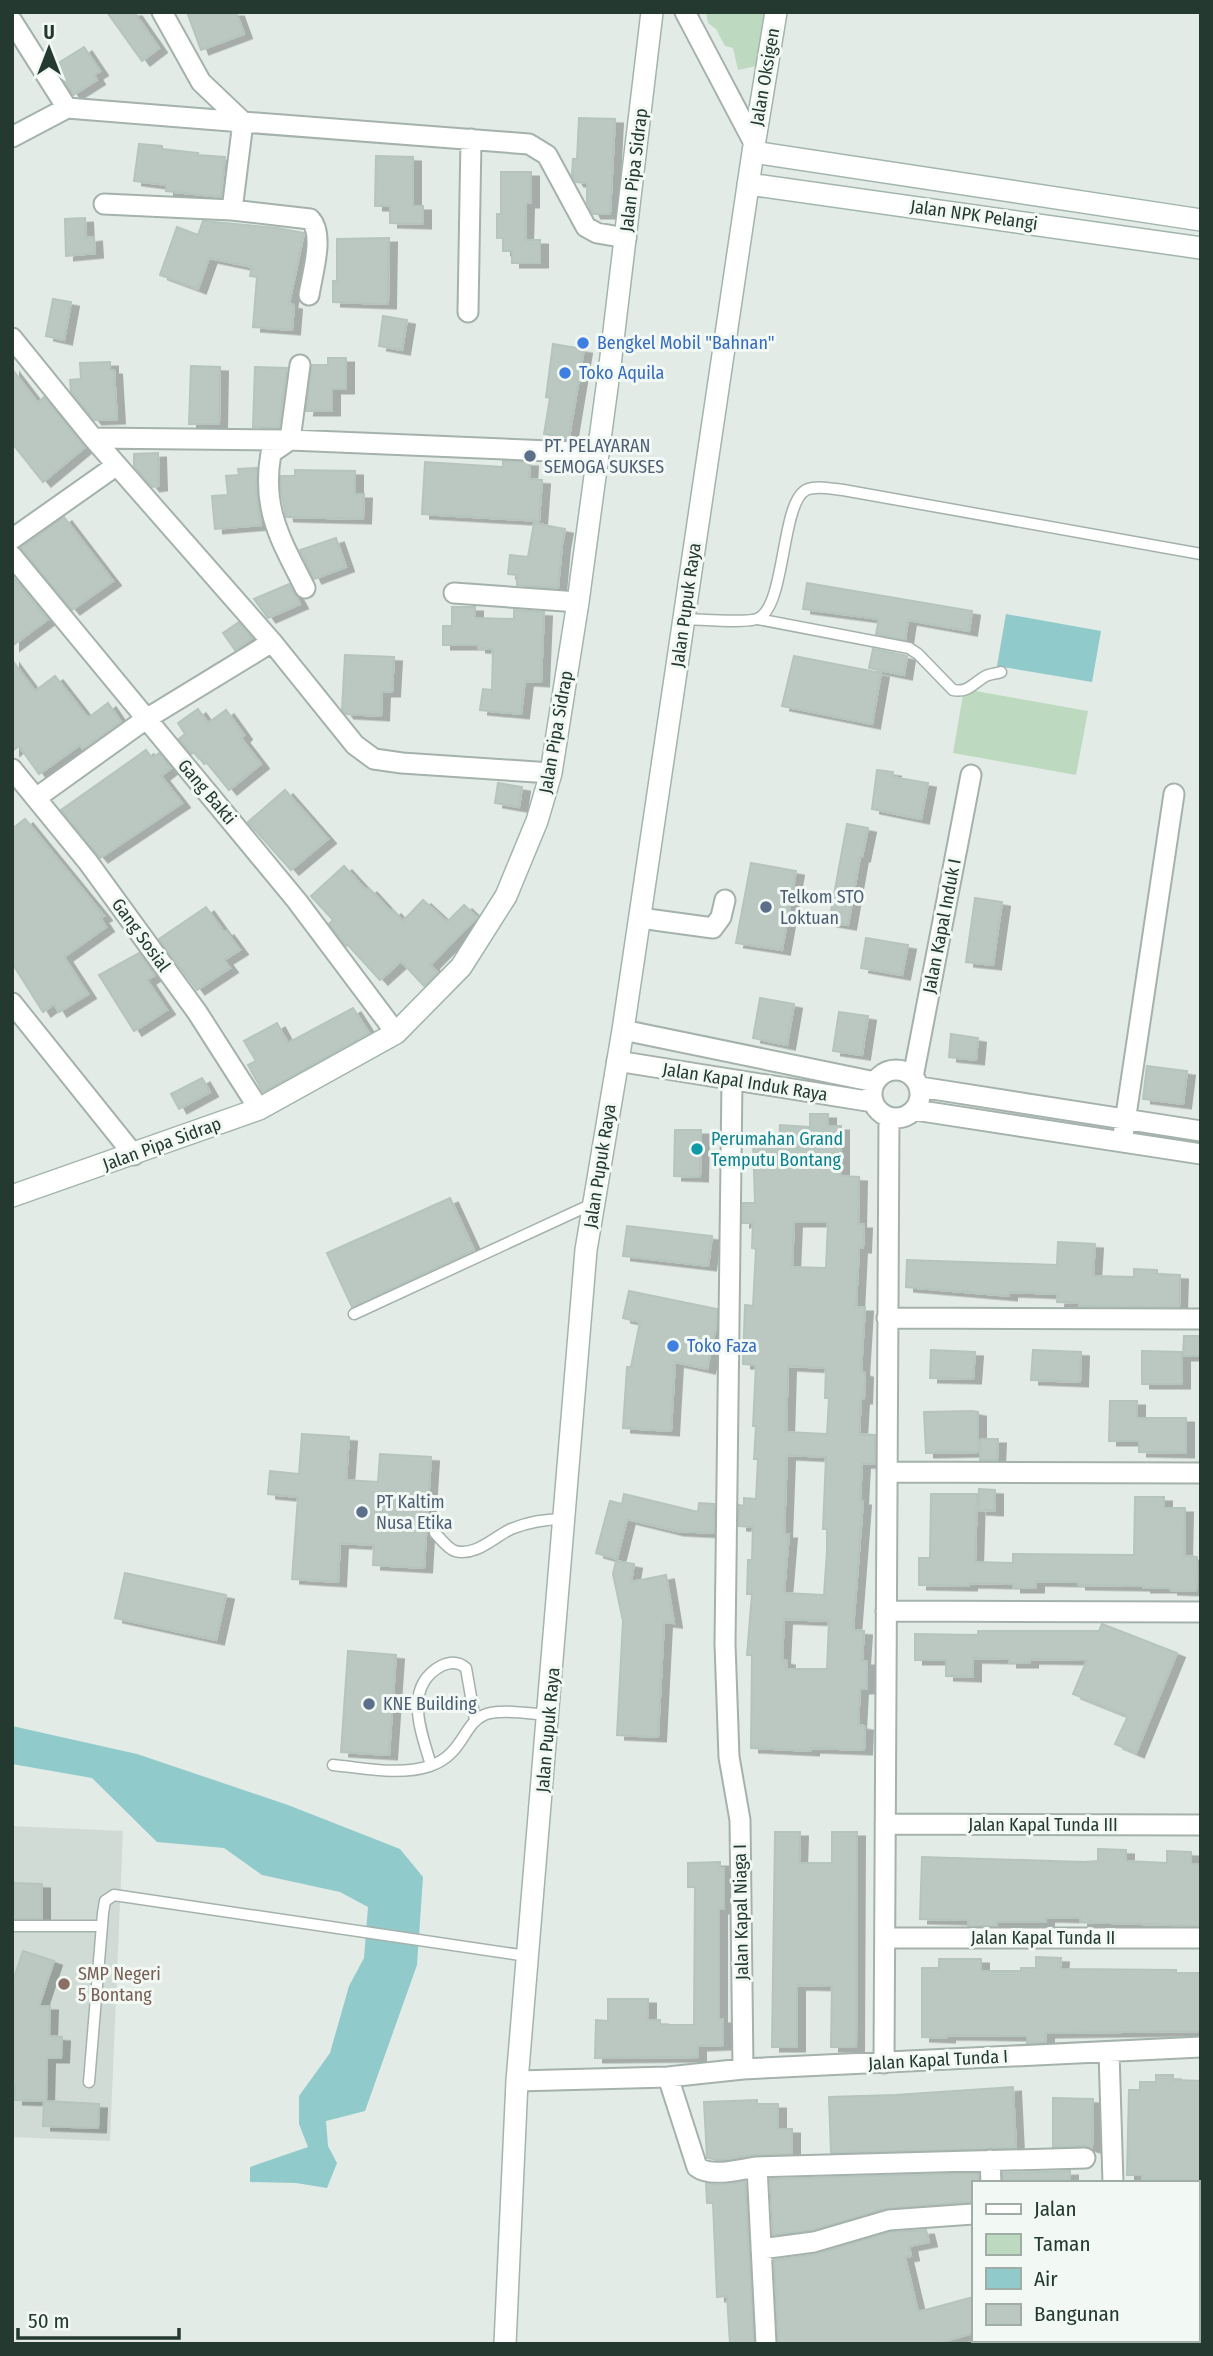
<svg xmlns="http://www.w3.org/2000/svg" width="1213" height="2356" viewBox="0 0 1213 2356" font-family="'Fira Sans Condensed',sans-serif">
<style>
.built{fill:#d1dbd5}
.green{fill:#bddac1}
.water{fill:#90caca}
.building{fill:#bbc8c1;stroke:#b5c4bc;stroke-width:2;fill-rule:evenodd;filter:url(#shadow)}
.lines{fill:none;stroke-linecap:round;stroke-linejoin:round}
.lane-casing{stroke:#a5b2ac;stroke-width:13}
.street-casing{stroke:#a5b2ac;stroke-width:23}
.secondary-casing{stroke:#a2b5ac;stroke-width:24}
.lane{stroke:#fff;stroke-width:10}
.street{stroke:#fff;stroke-width:19}
.secondary{stroke:#fff;stroke-width:21}
.shop-dot{fill:#3f7fe0;stroke:#f2f8f4;stroke-width:2.5}
.service-dot{fill:#5c6f8a;stroke:#f2f8f4;stroke-width:2.5}
.culture-dot{fill:#0f9aa8;stroke:#f2f8f4;stroke-width:2.5}
.education-dot{fill:#8d6e63;stroke:#f2f8f4;stroke-width:2.5}
.labels{text-anchor:middle;dominant-baseline:central;stroke-width:6;stroke-linejoin:round;paint-order:stroke}
.street-label{font-size:18px;fill:#243a31;stroke:#f2f8f4}
.shop-label{font-size:18px;fill:#366cbe;stroke:#f2f8f4;text-anchor:start}
.service-label{font-size:18px;fill:#4e5e75;stroke:#f2f8f4;text-anchor:start}
.culture-label{font-size:18px;fill:#0d838f;stroke:#f2f8f4;text-anchor:start}
.education-label{font-size:18px;fill:#785e54;stroke:#f2f8f4;text-anchor:start}
</style>
<defs>
<filter id="shadow"><feDropShadow dx="8" dy="4.5" stdDeviation="0" flood-color="#0004"/></filter>
</defs>
<rect width="100%" height="100%" fill="#e2ebe6"/>
<path class="built" d="M12,1826L123,1831L110,2141L12,2137Z"/>
<path class="green" d="M706,12H767L761,65L738,70L733,48L725,46L716,29L708,23Z
M964,689L1088,711L1076,775L953,753Z"/>
<path class="water" d="M1006,614L1101,631L1092,682L997,666Z
M12,1726L137,1754L288,1805L400,1849L423,1877L417,1965L365,2111L326,2121L328,2146L337,2163L327,2188L296,2183L250,2182V2167L308,2147L299,2124V2096L330,2053L349,1986L364,1958L368,1907L340,1892L262,1875L224,1848L157,1842L92,1778L12,1764Z"/>
<path class="building" d="M107,12H134L159,48L142,61Z
M187,12H236L244,34L201,50Z
M84,47L100,71L94,75L97,80L73,95L55,65Z
M579,118L615,119L610,214H593L587,202V183L576,182L572,175L573,159H577Z
M139,144L162,146V149L198,153L197,155L225,157L221,197L166,191V185L134,181Z
M376,156L413,157V206H423V224L390,223V206H375Z
M501,172H531V203H526L525,240H540V263H512V251H503V238H497V214H501Z
M85,218L86,238L94,237L95,253L66,256L65,219Z
M203,221L277,228L304,233L289,304L294,305L292,330L253,327L257,277L250,276L252,267L209,258L198,289L160,275L177,227L198,235Z
M389,238L388,304L333,302V281H337V239Z
M53,299L71,302L64,340L46,336Z
M383,316L407,320L402,350L379,346Z
M553,344L584,349L569,438L544,434L550,398L546,397Z
M328,358H346V389H332V411H306L312,365H328Z
M110,362V370H114L117,419L94,420L71,391L70,380L81,379L80,363Z
M191,366L220,367L219,424H189Z
M255,367L287,368L279,428L253,427Z
M12,369L38,403L44,397L85,447L43,482L12,443Z
M158,453L159,486L152,487L134,466V454Z
M503,461L530,462L529,479L542,480L539,521L422,514L425,462L503,467Z
M257,468L256,491L261,525L215,529L212,496L228,495L226,476L239,475L238,469Z
M295,470L355,471V494H364L363,519L286,517L281,490V476H295Z
M64,517L113,581L72,610L21,548Z
M534,523L565,529L562,545L558,588L517,585V575L508,574L510,555L528,557Z
M336,538L346,567L314,579L300,550Z
M12,576L48,619L12,646Z
M807,583L972,611L969,631L908,620L905,640L876,634L879,619L803,609Z
M289,584L300,604L268,618L254,599Z
M452,607H475V618L514,619V610L544,612L541,682L525,681L521,714L480,710L483,689L492,690L493,649L478,648V645H443V626H452Z
M239,622L252,638L235,650L223,633Z
M873,649L907,656L904,675L869,668Z
M345,655L394,657L392,692H382L381,716L346,714L342,709Z
M794,656L881,673L872,724L782,706Z
M12,660L35,691L55,676L88,718L108,703L121,722L83,749L80,745L39,774L19,746L12,751Z
M198,709L208,723L226,710L244,735L241,738L261,764L229,790L207,763L204,764L195,752L191,754L179,739L185,734L178,723Z
M146,750L152,758L159,753L171,768L161,776L182,803L100,858L61,810Z
M877,770L893,772L892,777L928,783L921,819L872,809Z
M498,783L522,787L519,807L495,803Z
M285,790L328,839L291,870L248,822Z
M25,819L104,916L100,918L106,927L64,957L88,994L59,1012L54,1004L43,1012L12,963V829Z
M847,824L868,828L862,857H860L848,925L829,922Z
M751,863L796,871L782,950L736,943Z
M344,866L366,890L369,888L391,912L393,910L403,921L423,900L447,922L464,905L477,917L430,965L437,972L424,986L401,961L380,980L348,945L346,946L329,924L333,920L311,896Z
M975,898L1002,902L993,965L966,962Z
M206,907L224,932L226,931L240,950L224,960L230,968L197,990L159,939Z
M866,938L908,945L902,975L861,968Z
M139,953L155,975L147,980L167,1010L134,1031L99,975Z
M760,998L794,1004L787,1045L753,1038Z
M353,1008L369,1033L263,1092L248,1065L256,1061L244,1041L277,1023L288,1043Z
M839,1012L868,1016L862,1055L833,1051Z
M951,1034L978,1038L976,1060L949,1057Z
M1147,1066L1187,1071L1183,1104L1143,1099Z
M202,1078L210,1092L179,1109L171,1094Z
M810,1114H828V1126H841V1176L859,1177L858,1224H864L863,1248H859L856,1307H865L861,1372L865,1373L864,1399H861L859,1434L875,1435V1464L862,1463L860,1501H863L853,1630L864,1631L862,1661H867V1689H860L858,1725L865,1726L864,1750L811,1748V1751L751,1748L752,1655H747L752,1594H747L748,1560H752L753,1527L739,1526V1505L744,1506V1498L756,1499L758,1459H754L756,1426H753L756,1365L743,1364L745,1305L753,1306L756,1249L752,1248L753,1223H742L743,1203H755L753,1140L779,1141L780,1125L810,1127ZM794,1222H828L826,1268L792,1267ZM788,1366L826,1368L825,1398H829L827,1434L786,1432ZM787,1455L826,1457L823,1529H827V1551L824,1595L784,1593L789,1534H784ZM784,1619L829,1621L827,1669H786L787,1661L782,1660Z
M675,1130H701L700,1177L674,1176Z
M450,1198L474,1250L352,1307L327,1253Z
M627,1226L712,1236L708,1266L623,1256Z
M1058,1242L1095,1244L1093,1276L1134,1277V1269L1157,1270V1274L1180,1275L1179,1307L1079,1306V1303L1057,1302L1058,1294L1009,1292V1296L906,1287L907,1260L1057,1265Z
M629,1291L717,1309V1322L707,1369L675,1362L671,1431L623,1428L627,1367H631L640,1322L623,1318Z
M1184,1336H1201V1356H1183Z
M931,1350L975,1352L973,1379L930,1378Z
M1033,1350L1081,1352L1080,1382L1031,1380Z
M1142,1351L1182,1352V1384H1142Z
M1110,1401H1137V1418H1186V1453L1139,1452V1441H1109Z
M972,1411L978,1412V1452L926,1453L924,1412Z
M302,1434L349,1437L346,1480L378,1482L380,1454L431,1457L424,1568L373,1565L374,1545L340,1543L338,1582L292,1579L298,1497L268,1494L270,1471L299,1474Z
M981,1439H998L997,1460H980Z
M979,1489L995,1490V1511L979,1510Z
M624,1494L698,1512L699,1503L714,1504V1533L676,1531L627,1519L617,1559L596,1553L610,1501L622,1504Z
M931,1494H977L975,1562L1013,1563V1554L1134,1555L1135,1497H1164V1508H1185L1184,1556L1197,1557L1196,1591L1170,1590V1588H1143V1586L1078,1585V1582L1036,1581V1588H1013V1584L969,1583V1586L919,1585V1558H930Z
M616,1561L634,1564L631,1582L666,1575L674,1623L664,1622L658,1737L617,1735L623,1621L613,1574Z
M125,1573L226,1595L216,1640L115,1618Z
M1102,1624L1177,1653L1136,1753L1115,1744L1128,1716L1073,1694L1087,1660L1030,1659V1663H1009V1659L973,1658V1677L946,1676V1660H915V1634L978,1635V1631H1099Z
M348,1651L396,1655L389,1755L341,1752Z
M775,1832H800L799,1863H832V1832H857L856,2047H831L832,1986L797,1985V2047H772Z
M1098,1849L1126,1850V1861L1167,1863V1851L1191,1852V1864H1201V1926L1080,1922V1918L1046,1917V1922H997V1926H968V1920L920,1919L922,1857L1084,1862L1098,1861Z
M720,1862V1868H724V1909H719V2019H723V2045L698,2046V2057L595,2058L596,2020L608,2021V1999H648V2020H660V2025H694L695,1887H688V1863Z
M12,1883L42,1884V1919H12Z
M23,1951L54,1961L39,2006H50L49,2036L62,2037L61,2058H47L46,2101L99,2104L98,2128L43,2126L44,2101L15,2100V2086H12V1984Z
M1036,1957L1061,1958L1060,1969L1176,1970V1973H1201V2031L1046,2033V2042L1027,2043V2036L947,2035V2038L922,2037V1968H939V1959H981V1971H1021V1968H1036Z
M1156,2075H1173V2080L1201,2081V2183H1142V2175H1127L1129,2090H1140V2082H1156Z
M1013,2087L1016,2148L831,2153L829,2097L895,2095Z
M1053,2098L1093,2099L1092,2148L1085,2146L1053,2147Z
M757,2100V2104H778V2129H792V2154L755,2155L718,2160L707,2158L704,2102Z
M1070,2171V2183H1003V2173Z
M978,2173L979,2183H973V2202L888,2208L811,2230L773,2235L770,2179Z
M745,2181L754,2344H730L727,2296L717,2297L713,2203H707L706,2183L719,2185Z
M926,2230L929,2242L909,2246L911,2256L905,2257L918,2312L973,2297V2333L935,2344H778L774,2260L817,2254L891,2232Z"/>
<g class="lines">
<defs>
<path id="lane" d="M684,619C699,619 749,624 759,618C786,603 781,503 806,490C816,485 832,489 843,490L1201,554
M758,619L909,648L918,654L953,690C967,693 973,684 984,677C989,674 995,674 1001,672
M354,1314L592,1204
M435,1533C440,1538 448,1549 455,1551C475,1557 494,1537 511,1529C528,1522 547,1519 565,1519
M333,1765C365,1768 399,1776 430,1766C463,1755 463,1724 484,1715C498,1708 532,1714 549,1715
M431,1765C422,1734 402,1687 441,1666C451,1661 459,1662 466,1668L475,1720
M12,1926H102
M89,2082L103,1913L105,1901L114,1895L527,1956"/>
<path id="street" d="M162,12L201,82L243,122L529,144L547,155L586,227L597,233L626,238
M685,12L754,143
M12,21L67,108L12,137
M67,108L243,122L232,210
M104,204L232,210L310,219C325,234 312,274 309,295
M468,312L471,139
M12,338L93,438L272,642L355,745L374,759L402,763L551,773
M300,365L290,440L271,453C261,509 281,540 305,588
M93,438L290,440L598,453
M12,539L117,465
M12,556L297,901L396,1033
M454,593L578,602
M12,769L88,862L197,1012L259,1109
M36,798L146,719L272,642
M640,918L713,928L721,917L725,900
M12,1003L134,1155
M623,1030L875,1082
M617,1061L873,1102
M872 1094a24 24 0 1 1 48 0a24 24 0 1 1-48 0Z
M913,1077L971,775
M732,1080L725,1644L729,1757L740,1820L743,2069
M920,1087L1201,1131
M915,1110L1201,1154
M1122,1142L1174,794
M887,1318L1201,1319
M887,1472L1201,1473
M886,1611L1201,1612
M885,1824L1201,1825
M885,1938H1201
M1109,2052L1113,2183
M884,2063L889,1117
M668,2077L697,2167C712,2178 740,2169 757,2167L766,2344
M517,2081L668,2077L743,2069L1201,2047
M990,2160L991,2183
M757,2167L1085,2158
M761,2249L814,2242L889,2220L973,2214
M1157,2340L1164,2344
M999,2344L1012,2340"/>
<path id="secondary" d="M753,152L1201,220
M748,184L1201,248
M12,1196L259,1109L396,1033L461,967L506,896L537,821L551,773L578,602L610,365L652,12
M505,2344L517,2081L586,1250L623,1030L753,152L776,12"/>
</defs>
<use href="#lane" class="lane-casing"/>
<use href="#street" class="street-casing"/>
<use href="#secondary" class="secondary-casing"/>
<use href="#lane" class="lane"/>
<use href="#street" class="street"/>
<use href="#secondary" class="secondary"/>
</g>
<g class="shop-dot">
<circle cx="583" cy="343" r="7"/>
<circle cx="565" cy="373" r="7"/>
<circle cx="673" cy="1346" r="7"/>
</g>
<g class="service-dot">
<circle cx="530" cy="456" r="7"/>
<circle cx="766" cy="907" r="7"/>
<circle cx="362" cy="1512" r="7"/>
<circle cx="369" cy="1704" r="7"/>
</g>
<circle class="culture-dot" cx="697" cy="1149" r="7"/>
<circle class="education-dot" cx="64" cy="1984" r="7"/>
<g class="labels">
<g class="street-label">
<text transform="translate(765 77) rotate(-80)">Jalan Oksigen</text>
<text transform="translate(634 170) rotate(-83)">Jalan Pipa Sidrap</text>
<text transform="translate(974 215) rotate(8)">Jalan NPK Pelangi</text>
<text transform="translate(686 605) rotate(-82)">Jalan Pupuk Raya</text>
<text transform="translate(556 732) rotate(-80)">Jalan Pipa Sidrap</text>
<text transform="translate(207 792) rotate(50)">Gang Bakti</text>
<text transform="translate(942 926) rotate(-79)">Jalan Kapal Induk I</text>
<text transform="translate(141 935) rotate(54)">Gang Sosial</text>
<text transform="translate(745 1082) rotate(9)">Jalan Kapal Induk Raya</text>
<text transform="translate(162 1144) rotate(-20)">Jalan Pipa Sidrap</text>
<text transform="translate(600 1166) rotate(-81)">Jalan Pupuk Raya</text>
<text transform="translate(548 1730) rotate(-85)">Jalan Pupuk Raya</text>
<text x="1043" y="1825">Jalan Kapal Tunda III</text>
<text transform="translate(741 1912) rotate(-91)">Jalan Kapal Niaga I</text>
<text x="1043" y="1938">Jalan Kapal Tunda II</text>
<text transform="translate(938 2060) rotate(-3)">Jalan Kapal Tunda I</text>
</g>
<g class="shop-label">
<text x="597" y="343">Bengkel Mobil "Bahnan"</text>
<text x="579" y="373">Toko Aquila</text>
<text x="687" y="1346">Toko Faza</text>
</g>
<g class="service-label">
<text x="544" y="446">PT. PELAYARAN<tspan x="544" dy="21">SEMOGA SUKSES</tspan></text>
<text x="780" y="897">Telkom STO<tspan x="780" dy="21">Loktuan</tspan></text>
<text x="376" y="1502">PT Kaltim<tspan x="376" dy="21">Nusa Etika</tspan></text>
<text x="383" y="1704">KNE Building</text>
</g>
<g class="culture-label">
<text x="711" y="1139">Perumahan Grand<tspan x="711" dy="21">Temputu Bontang</tspan></text>
</g>
<g class="education-label">
<text x="78" y="1974">SMP Negeri<tspan x="78" dy="21">5 Bontang</tspan></text>
</g>
</g>
<rect width="1213" height="2356" fill="none" stroke="#243a31" stroke-width="28"/>
<rect x="972" y="2181" width="228" height="161" fill="#f2f8f4" stroke="#a0aca6" stroke-width="2"/>
<rect x="986" y="2204" width="35" height="10" fill="#ffffff" stroke="#a0aca6" stroke-width="2"/>
<text x="1034" y="2216" font-size="21" fill="#243a31">Jalan</text>
<rect x="986" y="2234" width="35" height="21" fill="#bddac1" stroke="#a0aca6" stroke-width="2"/>
<text x="1034" y="2251" font-size="21" fill="#243a31">Taman</text>
<rect x="986" y="2268" width="35" height="21" fill="#90caca" stroke="#a0aca6" stroke-width="2"/>
<text x="1034" y="2286" font-size="21" fill="#243a31">Air</text>
<rect x="986" y="2304" width="35" height="21" fill="#bbc8c1" stroke="#a0aca6" stroke-width="2"/>
<text x="1034" y="2321" font-size="21" fill="#243a31">Bangunan</text>
<g transform="translate(49 49)" stroke="#f2f8f4" stroke-width="5" paint-order="stroke">
<path d="M0-5L12 26L0 18L-12 26Z" fill="#243a31"/>
<text y="-10" font-size="19" font-weight="bold" text-anchor="middle" fill="#243a31">U</text>
</g>
<path d="M18 2328v10h161v-10" fill="none" stroke="#243a31" stroke-width="3.5"/>
<text x="28" y="2328" font-size="21" fill="#243a31" stroke="#f2f8f4" stroke-width="5" paint-order="stroke">50 m</text>
</svg>
